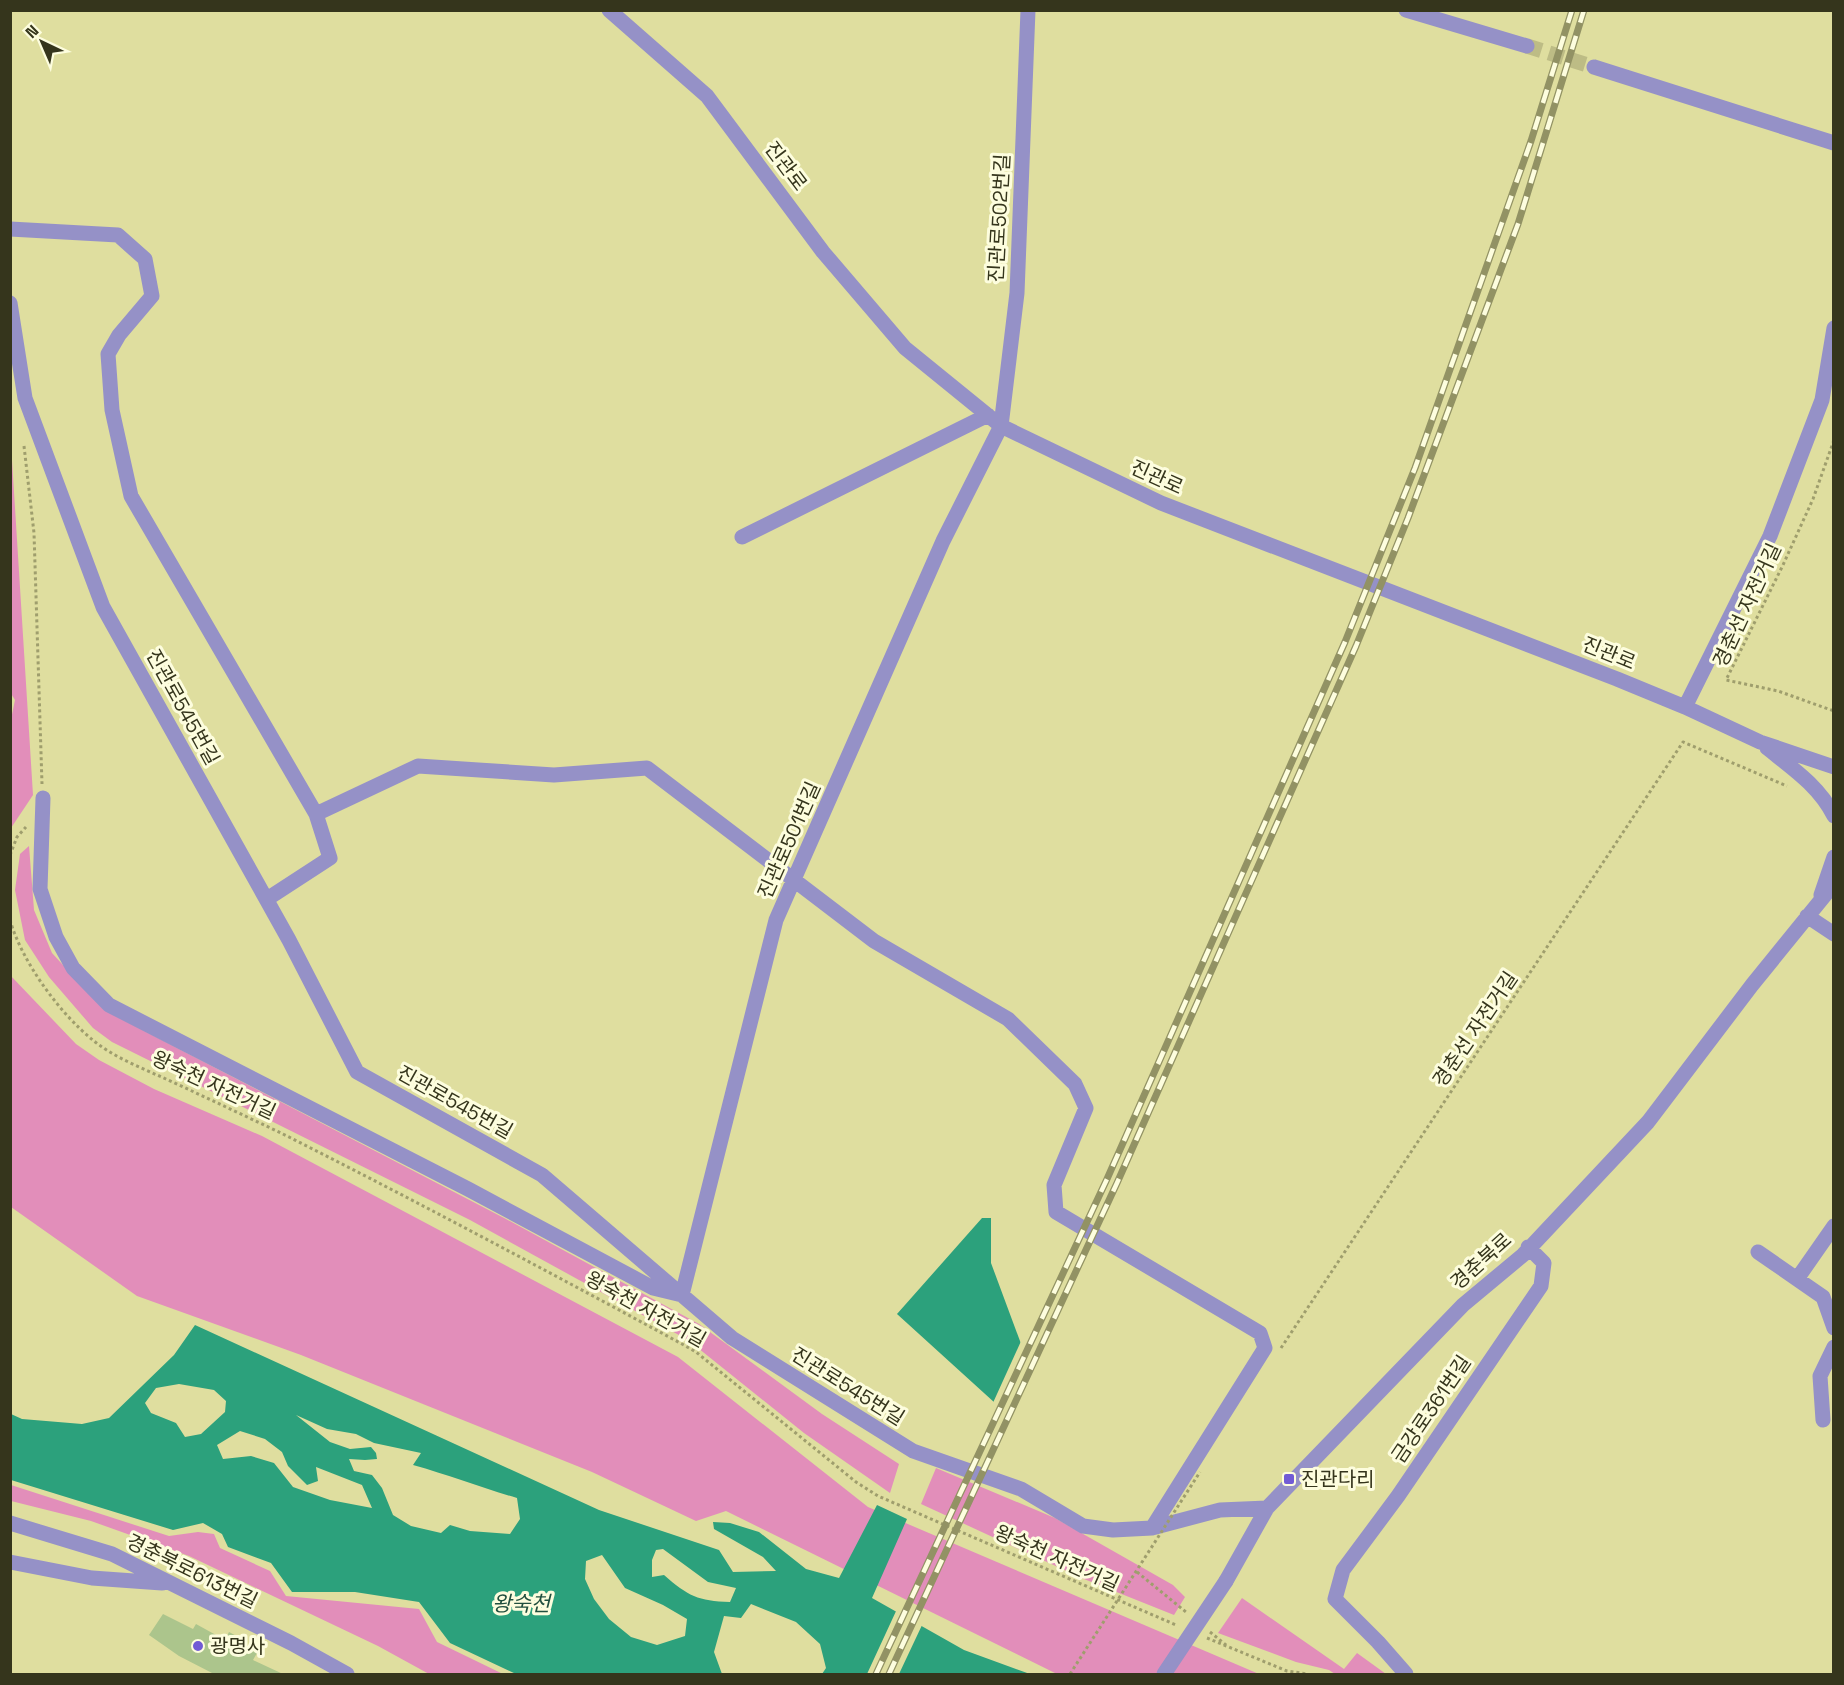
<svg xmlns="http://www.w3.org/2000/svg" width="1844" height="1685" viewBox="0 0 1844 1685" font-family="'Space Grotesk','Noto Sans KR',sans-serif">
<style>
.green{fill:#e28eba}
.water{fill:#2ca17c;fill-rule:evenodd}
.pier{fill:#dfde9f}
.building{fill:#acc58c}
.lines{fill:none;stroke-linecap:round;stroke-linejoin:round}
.minor-tunnel{stroke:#bdbc85;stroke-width:15;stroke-dasharray:15 8;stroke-linecap:butt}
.path{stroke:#9f9e6d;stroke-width:3;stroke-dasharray:3 3;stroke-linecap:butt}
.minor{stroke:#9591c7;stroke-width:15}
.rail-casing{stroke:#929264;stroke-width:7}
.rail{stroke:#fdfdde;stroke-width:4.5;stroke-dasharray:14;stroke-linecap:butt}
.path-bridge{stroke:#9f9e6d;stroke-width:3;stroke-dasharray:3 3;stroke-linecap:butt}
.minor-bridge{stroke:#9591c7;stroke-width:15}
.poi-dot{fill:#715bd5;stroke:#fdfdde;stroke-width:2}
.labels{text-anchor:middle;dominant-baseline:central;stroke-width:6;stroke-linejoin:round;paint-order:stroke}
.street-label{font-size:20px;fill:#35351c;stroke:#fdfdde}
.poi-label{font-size:20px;fill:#35351c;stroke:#fdfdde;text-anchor:start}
.water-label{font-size:21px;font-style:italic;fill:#214f3e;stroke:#fdfdde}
</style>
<rect width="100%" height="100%" fill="#dfde9f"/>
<path class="green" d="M11,444L33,795L11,828L10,724L15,700L10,692Z
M29,846L34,910L52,953L104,1010L506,1219L699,1324L822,1414L899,1464L890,1493L804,1433L688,1340L470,1220L112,1042L93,1028L49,977L25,940L15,890L20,854Z
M10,975L76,1044L99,1060L154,1089L262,1136L678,1357L868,1507L1259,1674H1057L726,1511L696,1521L592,1472L301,1355L137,1296L11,1207Z
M936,1468L1055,1518L1173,1585L1185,1597L1174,1615L1084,1579L921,1504Z
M11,1485L169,1536L198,1532L214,1534L220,1548L270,1571L286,1596L419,1609L437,1642L503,1674H429L378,1646L189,1556L91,1521L11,1501Z
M1242,1598L1344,1669L1357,1653L1386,1674H1335L1329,1670L1296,1662L1218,1633Z"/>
<path class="water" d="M982,1218H991V1263L1033,1376L1006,1413L897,1314Z
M195,1325L599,1510L719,1550L733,1572L776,1571L763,1557L714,1529L713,1522L730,1523L759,1532L806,1569L839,1578L877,1505L907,1519L872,1598L964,1650L1030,1674H822L826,1668L820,1644L796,1622L751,1604L741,1618L724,1616L714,1652L722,1674H516L450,1643L419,1602L355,1592H292L271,1563L228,1547L222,1534L203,1523L173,1530L11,1480V1414L22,1419L82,1424L109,1418L174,1355ZM179,1384L214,1390L226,1401L225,1412L201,1434L185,1437L176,1423L151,1413L145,1403L156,1388ZM296,1415L327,1429L356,1434L374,1443L421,1453L413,1465C449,1475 482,1488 517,1498L520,1519L510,1534L470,1531L450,1525L441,1533L411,1526L393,1515L382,1488L372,1475L354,1471L349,1459L365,1460L377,1459L376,1453L371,1447L350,1449L330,1442ZM240,1431L265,1439L282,1452L288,1466L307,1485L318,1481L316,1467L362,1485L372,1508L330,1500L293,1487L274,1463L251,1456L223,1459L217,1445ZM663,1549L708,1582L736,1588L730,1602C698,1601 688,1596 664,1575L652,1577V1560L656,1550ZM602,1555L625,1588L663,1605L687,1619L685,1636L657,1645L631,1637L609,1619L594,1599L585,1579L586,1561Z"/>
<path class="pier" d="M1022,1339L1036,1377L1008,1415L1005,1416L992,1405Z
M897,1609L923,1623L899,1674H867Z"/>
<path class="building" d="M163,1614L193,1629L196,1624L225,1640L229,1632L244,1640L241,1645L257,1653L253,1660L283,1674H214L179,1656L149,1635Z"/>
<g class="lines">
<path class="minor-tunnel" d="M1527,46L1594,67"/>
<path class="path" d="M1834,440L1813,499L1783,565L1726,680L1778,691L1834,711
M24,446L34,533L42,784
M10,855L17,837L26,827
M10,920C22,962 60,1014 94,1041C115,1058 142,1068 166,1079C205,1097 243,1115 281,1133C416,1201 549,1272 682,1344L696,1352L856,1482L878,1496L1176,1625
M1281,1348L1683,742L1787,786
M1137,1572L1186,1612
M1210,1632L1226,1645
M1207,1638L1287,1671L1308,1674"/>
<path class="minor" d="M609,10L707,96L823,252L905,348L1001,426L1161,503L1617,679L1685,707L1760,742L1834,767
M1406,10L1527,46
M1594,67L1834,143
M10,229L118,235L145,259L152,296L119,335L108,354L112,410L131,496L316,814L330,858L267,899
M10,303L25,398L103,607L289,940L357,1072L542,1175L732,1338L913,1451L1021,1489L1083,1526L1113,1530L1152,1528L1220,1510L1267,1508
M742,537L988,415
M1685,707L1770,536L1822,400L1834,328
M1767,748C1792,768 1819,786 1834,816
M43,798L40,889L56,937L73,968L109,1005L468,1189L653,1288L682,1295L776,920L943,541L1001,426L1017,293L1028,10
M316,814L418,766L554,775L647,768L874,941L1008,1019L1075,1084L1086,1108L1054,1185L1056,1212L1260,1333L1265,1348L1152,1528
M1821,895L1834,857
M1807,916L1834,934
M1758,1252L1823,1297L1834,1328
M1797,1279L1834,1226
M1823,1420L1820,1376L1834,1347
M10,1523L112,1554L291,1643L347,1674
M10,1562L92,1578L162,1583
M1226,1581L1267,1508L1463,1305L1523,1255L1648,1122L1752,985L1834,884
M1406,1674L1378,1642L1335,1599L1343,1570L1398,1496L1541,1286L1544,1263L1528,1247"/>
<defs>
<path id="rail" d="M876,1674L1107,1179L1345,642L1415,468L1531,141L1572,10
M889,1674L1117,1183L1356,646L1408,518L1518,224L1584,10"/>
</defs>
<use href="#rail" class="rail-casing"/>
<use href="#rail" class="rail"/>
<path class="path-bridge" d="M1070,1674L1200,1472"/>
<path class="minor-bridge" d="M1164,1674L1226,1581"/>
</g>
<g class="poi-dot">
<rect x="1283" y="1473" width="12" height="12" rx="3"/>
<circle cx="198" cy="1646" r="6"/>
</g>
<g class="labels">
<g class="street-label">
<text transform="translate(786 166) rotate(53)">진관로</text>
<text transform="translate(999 218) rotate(-87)">진관로502번길</text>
<text transform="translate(1157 477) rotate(24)">진관로</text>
<text transform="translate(1747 605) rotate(-65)">경춘선 자전거길</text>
<text transform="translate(1609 653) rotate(22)">진관로</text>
<text transform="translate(183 707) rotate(61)">진관로545번길</text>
<text transform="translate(789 840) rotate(-66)">진관로501번길</text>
<text transform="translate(1475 1029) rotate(-56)">경춘선 자전거길</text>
<text transform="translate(214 1085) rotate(25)">왕숙천 자전거길</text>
<text transform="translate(455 1102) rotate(29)">진관로545번길</text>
<text transform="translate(1481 1261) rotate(-42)">경춘북로</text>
<text transform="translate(646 1309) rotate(29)">왕숙천 자전거길</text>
<text transform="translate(848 1386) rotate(32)">진관로545번길</text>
<text transform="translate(1431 1409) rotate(-56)">금강로361번길</text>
<text transform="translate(1057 1558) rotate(24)">왕숙천 자전거길</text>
<text transform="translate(192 1571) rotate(26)">경춘북로613번길</text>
</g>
<g class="poi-label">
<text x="1301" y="1479">진관다리</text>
<text x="210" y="1646">광명사</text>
</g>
<g class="water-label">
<text x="521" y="1603">왕숙천</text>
</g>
</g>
<rect width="1844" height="1685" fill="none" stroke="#35351c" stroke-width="24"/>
<g transform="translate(42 42) rotate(316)" stroke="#fdfdde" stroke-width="4.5" paint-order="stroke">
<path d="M0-4.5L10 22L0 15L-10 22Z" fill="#35351c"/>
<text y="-9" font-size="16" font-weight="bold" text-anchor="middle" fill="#35351c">N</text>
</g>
</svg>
